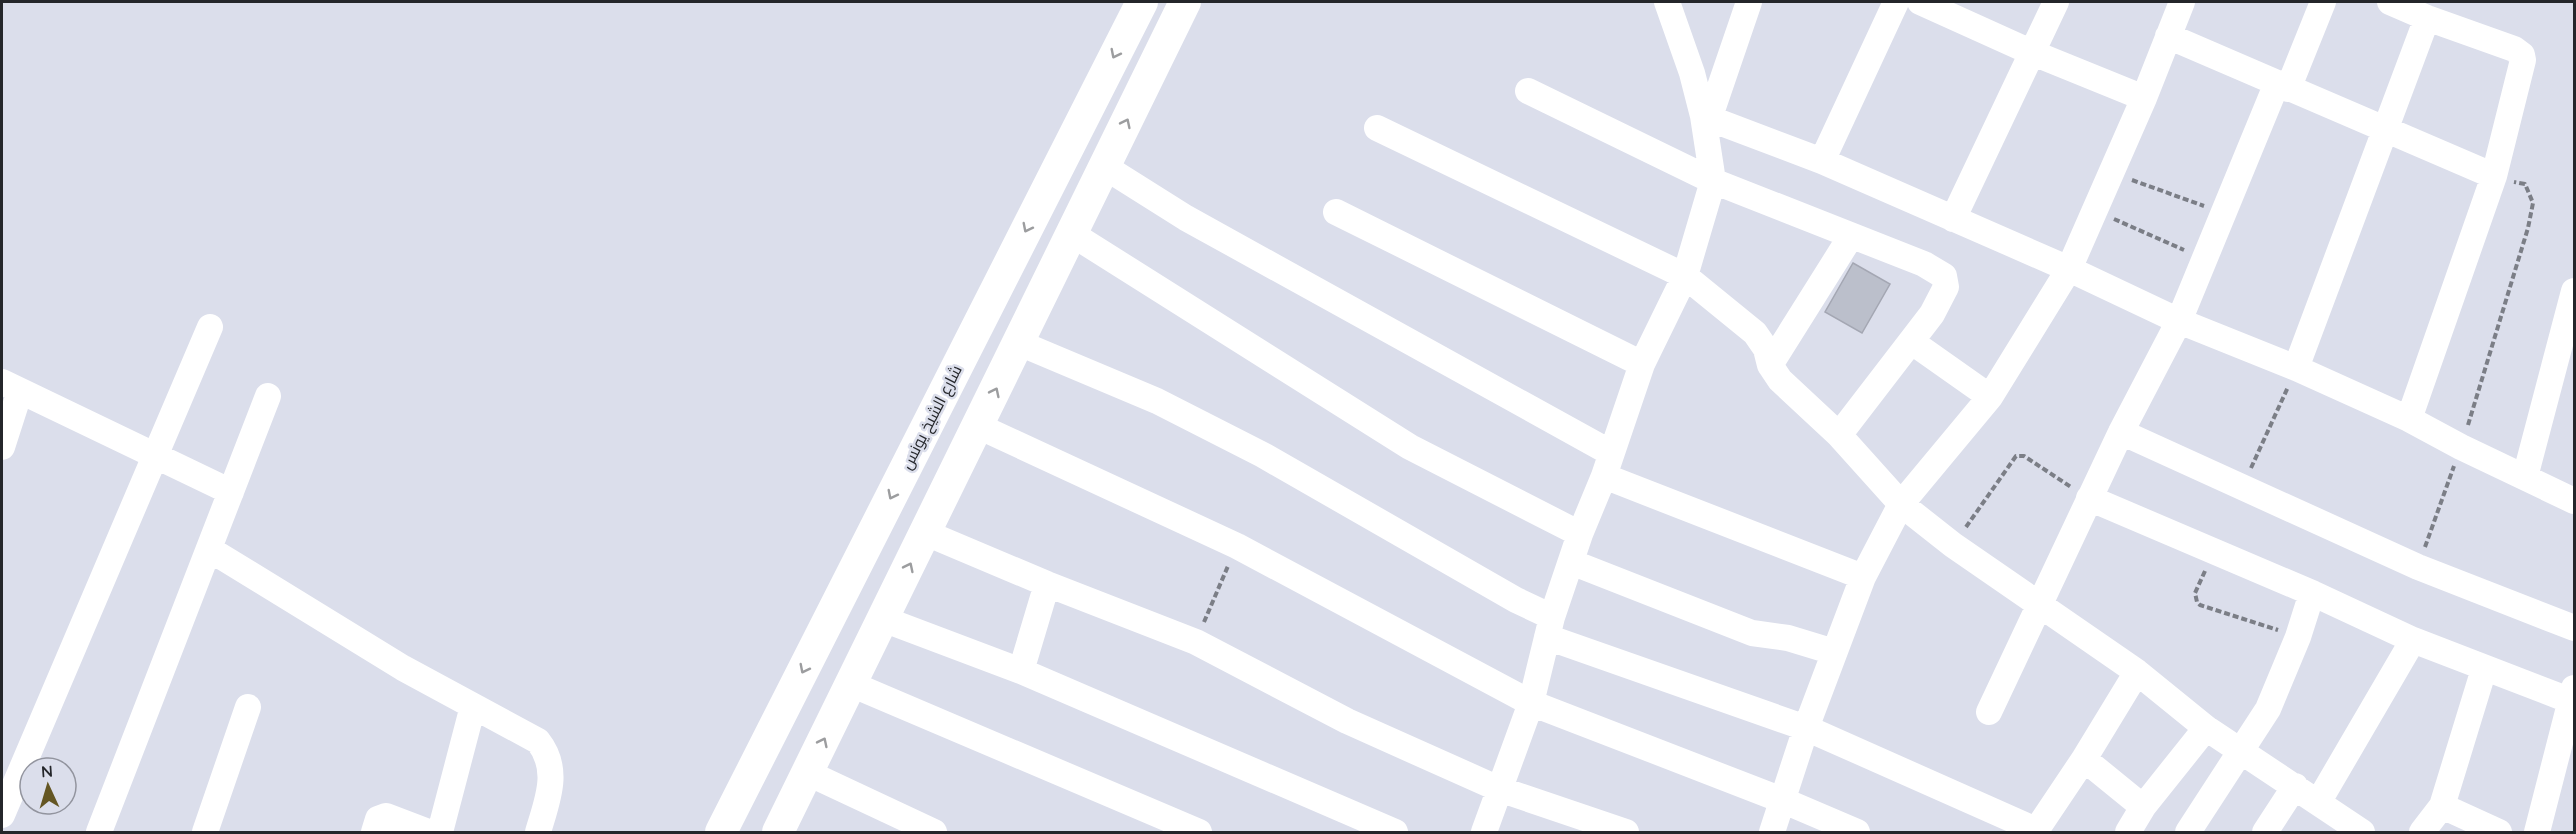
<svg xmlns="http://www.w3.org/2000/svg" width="2576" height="834" viewBox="0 0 2576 834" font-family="Quicksand,Cairo,sans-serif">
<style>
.building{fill:#bbbfcb;stroke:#a4a7b3;stroke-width:1.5}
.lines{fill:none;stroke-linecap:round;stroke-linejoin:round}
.path{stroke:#7b7e86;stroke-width:4;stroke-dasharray:6 3;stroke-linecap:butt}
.minor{stroke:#fff;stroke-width:26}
.tertiary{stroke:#fff;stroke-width:32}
.oneway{stroke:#9c9d9f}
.labels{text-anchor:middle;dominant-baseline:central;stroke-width:5;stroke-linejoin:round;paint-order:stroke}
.street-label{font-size:16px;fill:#24262a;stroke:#dbdeeb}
</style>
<rect width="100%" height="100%" fill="#dbdeeb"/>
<path class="building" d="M1853,263L1890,284L1862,333L1825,312Z"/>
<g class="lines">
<path class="path" d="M2132,180L2204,206
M2114,219L2184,250
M2468,425L2528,228L2533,203L2525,184L2514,182
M2251,468L2288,387
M1966,527L2016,456H2024L2071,487
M2425,547L2454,466
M2205,571L2195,593L2197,602L2200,605L2278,630
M1204,622L1228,566"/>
<path class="minor" d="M1920,2L2033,53L2144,98
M2390,2L2427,18L2514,49L2522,55L2523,60L2494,176L2409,419
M2168,36L2494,176
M2288,89L2323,2
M1528,91L1713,181L1924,264L1944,276L1946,287L1932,314L1839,435
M1703,116L1822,161L2069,269L2179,321L2296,368L2409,419L2461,447L2574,501
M1709,119L1749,2
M1377,128L1685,276L1755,333L1766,349L1770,365L1780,380L1839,435L1901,504L1953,545L2137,672L2206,728L2362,832
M1822,161L1896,2
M1105,167L1186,218L1611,453
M1336,212L1642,364
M1953,219L2056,2
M1072,234L1410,447L1580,534
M1912,342L1990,397
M1019,343L1157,401L1263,455L1516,600L1552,617
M1770,365L1851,236
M2296,368L2427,18
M2,382L231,492
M978,426L1237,546L1531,703L1782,800L1857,832
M2121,432L2418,567L2574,628
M2,447L20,391
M1604,476L1863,577
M2525,477L2574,291
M2089,498L2312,593L2413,640L2574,702
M926,533L1047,584L1196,642L1347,721L1499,789L1626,832
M209,549L403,668L538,741C561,770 547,801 538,832
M1571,562L1752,633L1788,638L1834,652
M883,619L1021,671L1395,832
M1547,637L1806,728L2036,830
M1021,671L1047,584
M851,684L1199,832
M1989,712L2121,432L2179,321L2277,83
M2084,759L2143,807
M808,773L934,832
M2319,801L2413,640
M2442,806L2499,832
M2,815L210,327
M99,832L268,396
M205,832L248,707
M374,832L378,819L386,816L428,832
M440,832L473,706
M1484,832L1531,703L1552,617L1580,534L1604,476L1642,364L1685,276L1713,181L1703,116L1692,73L1667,2
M1772,832L1806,728L1863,577L1901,504L1990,397L2069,269L2144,98L2182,2
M2035,832L2084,759L2137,672
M2128,832L2143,807L2206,728
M2188,832L2268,709L2298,637L2312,593
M2265,832L2295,786
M2422,832L2442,806L2484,669
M2537,832L2574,688"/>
<path class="tertiary" d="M721,832L1142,2
M778,832L1185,2"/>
</g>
<defs><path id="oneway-chevron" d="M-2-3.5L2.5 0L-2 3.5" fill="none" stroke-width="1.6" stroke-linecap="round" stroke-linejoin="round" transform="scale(1.5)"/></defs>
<g class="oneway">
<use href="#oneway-chevron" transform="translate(1115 54) rotate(117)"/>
<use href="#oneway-chevron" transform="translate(1126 123) rotate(-64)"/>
<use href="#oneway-chevron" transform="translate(1027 228) rotate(117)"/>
<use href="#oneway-chevron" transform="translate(995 392) rotate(-64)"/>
<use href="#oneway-chevron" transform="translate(892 495) rotate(117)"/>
<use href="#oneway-chevron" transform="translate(909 567) rotate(-64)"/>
<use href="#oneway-chevron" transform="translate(804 669) rotate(117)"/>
<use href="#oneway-chevron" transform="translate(823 742) rotate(-64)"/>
</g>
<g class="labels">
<g class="street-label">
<text transform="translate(931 417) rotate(-63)">شارع الشيخ يونس</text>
</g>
</g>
<rect width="2576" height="834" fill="none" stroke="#24262a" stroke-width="6"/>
<g transform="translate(48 786) rotate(356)"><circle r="28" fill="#dbdeeb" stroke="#92949e" stroke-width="1.5"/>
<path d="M0-4.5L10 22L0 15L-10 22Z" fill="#645623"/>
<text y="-9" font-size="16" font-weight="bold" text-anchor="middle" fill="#24262a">N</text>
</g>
</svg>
